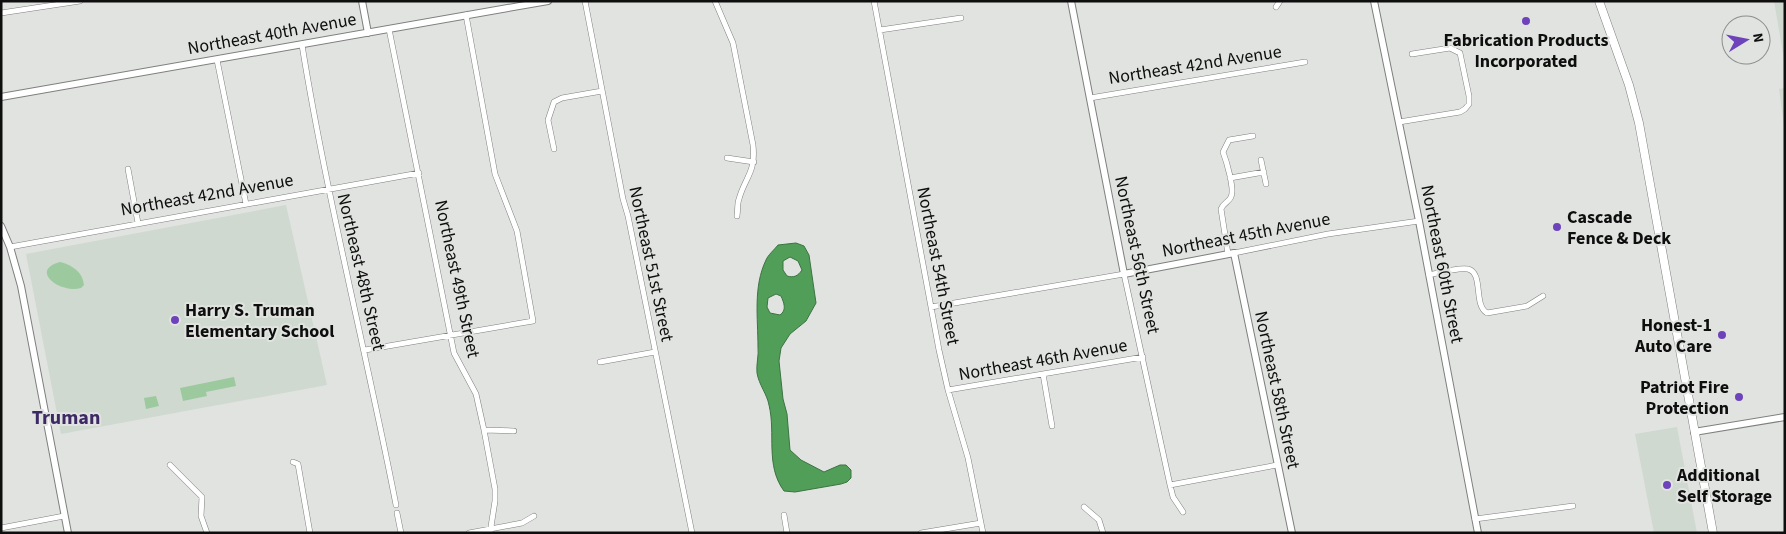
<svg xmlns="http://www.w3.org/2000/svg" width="1786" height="534" viewBox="0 0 1786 534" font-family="'Source Sans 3',sans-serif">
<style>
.built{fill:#cfd9d0}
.green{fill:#9cca9e}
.water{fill:#519e59;stroke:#3d7342;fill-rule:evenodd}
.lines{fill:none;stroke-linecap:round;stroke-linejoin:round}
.minor-casing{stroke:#7d807d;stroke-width:6}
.tertiary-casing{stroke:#7d807d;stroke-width:8}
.secondary-casing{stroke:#7d807d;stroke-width:9}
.minor{stroke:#fff;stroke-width:5}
.tertiary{stroke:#fff;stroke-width:6}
.secondary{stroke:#fff;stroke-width:8}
.poi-dot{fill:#6e42ba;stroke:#e0e3e0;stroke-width:2}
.labels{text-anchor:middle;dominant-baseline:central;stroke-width:4;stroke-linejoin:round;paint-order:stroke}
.street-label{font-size:18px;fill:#0d0e0d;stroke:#e0e3e0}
.poi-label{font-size:18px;font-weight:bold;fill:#0d0e0d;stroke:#e0e3e0;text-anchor:start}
.quarter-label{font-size:20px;font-weight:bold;fill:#3d2a65;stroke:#e0e3e0}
</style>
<rect width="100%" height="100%" fill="#e0e3e0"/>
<path class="built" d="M1774,1H1785V65Z
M1785,88V133L1779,89Z
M286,205L327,385L61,434L26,254Z
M1677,427L1697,533H1654L1635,434Z"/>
<path class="green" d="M60,262C72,265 83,272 84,285L81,288C60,294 29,270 60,262Z
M234,377L236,386L206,392L207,396L183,401L180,388Z
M156,396L159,406L146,409L144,398Z"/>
<path class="water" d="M796,243L804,246L809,255L816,303L806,321L790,334L781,348L779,361L783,399L787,414L790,450L801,460L824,472L840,465H846L851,470V478L847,482L841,484L795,492L784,491C765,465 776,434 769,405C767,394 759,385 757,373C756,365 759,355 758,347C758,318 753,287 766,260C768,255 774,250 778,245ZM790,257L798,261L802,270C798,276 794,278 787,276L783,270V261ZM776,294L781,296C784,303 787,310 780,315L770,313L767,307L768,298Z"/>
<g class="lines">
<defs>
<path id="minor" d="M585,1L623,199L628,216L692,533
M715,1L733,43L753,145C756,173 745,177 739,199C737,204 738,210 737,216
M874,1L939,350L948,390L968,458L983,533
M1276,7L1280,1
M1,13L80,1
M389,29L454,353L476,394L484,430L495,489V501L490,533
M880,30L961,18
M302,45C327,199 366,351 396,505
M217,60L246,204
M1090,98L1305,62
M1399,122L1460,112L1465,109L1469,104V96L1460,53L1450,48L1412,54
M554,149L548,120L554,102L562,98L602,91
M727,158L754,162
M1261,160L1266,184
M128,169L138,223
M1230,178L1264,172
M10,247L419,173
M1234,253L1328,234L1419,221
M1228,254L1221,209C1223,203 1229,202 1231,197C1235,189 1226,160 1223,152L1229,140L1253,136
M1429,275C1438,273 1459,267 1468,269C1484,273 1473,305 1487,313L1527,306L1543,296
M931,307L1124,274L1170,485L1173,497L1183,512
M365,350L533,321L517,231L495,174L466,15
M600,362L655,352
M1043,374L1052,426
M948,390L1143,357
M484,430L514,431
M293,462L298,464L310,533
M170,465L202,497L201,516L207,533
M1170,485L1277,465
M1084,507L1099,520L1103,533
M397,513L401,533
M784,515L787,533
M1475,519L1573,506
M1,528L64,516
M469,533L522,523L534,516
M921,533L981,523"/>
<path id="tertiary" d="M362,1L368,33
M1071,1L1124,274L1234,253L1292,533
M1374,1L1419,221L1478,533
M1,97L548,1
M1,226L10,247L21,286L68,533
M1694,432L1785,417"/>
<path id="secondary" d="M1599,1L1629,85L1639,123L1713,533"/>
</defs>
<use href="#minor" class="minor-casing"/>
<use href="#tertiary" class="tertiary-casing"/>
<use href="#secondary" class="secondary-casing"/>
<use href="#minor" class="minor"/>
<use href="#tertiary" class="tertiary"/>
<use href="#secondary" class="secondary"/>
</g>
<g class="poi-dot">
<circle cx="1526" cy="21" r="5"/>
<circle cx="1557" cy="227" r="5"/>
<circle cx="175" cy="320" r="5"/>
<circle cx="1722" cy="335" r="5"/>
<circle cx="1739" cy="397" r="5"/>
<circle cx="1667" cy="485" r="5"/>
</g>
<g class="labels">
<g class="street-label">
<text transform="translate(272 34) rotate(-10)">Northeast 40th Avenue</text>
<text transform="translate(1195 65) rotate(-9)">Northeast 42nd Avenue</text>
<text transform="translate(207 195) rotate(-10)">Northeast 42nd Avenue</text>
<text transform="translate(1246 235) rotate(-11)">Northeast 45th Avenue</text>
<text transform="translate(1137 255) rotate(78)">Northeast 56th Street</text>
<text transform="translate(651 264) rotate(78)">Northeast 51st Street</text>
<text transform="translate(1442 264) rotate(79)">Northeast 60th Street</text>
<text transform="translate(938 266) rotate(79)">Northeast 54th Street</text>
<text transform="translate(361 272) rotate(77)">Northeast 48th Street</text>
<text transform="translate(457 279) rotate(78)">Northeast 49th Street</text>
<text transform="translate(1043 360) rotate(-10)">Northeast 46th Avenue</text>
<text transform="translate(1277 390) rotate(78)">Northeast 58th Street</text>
</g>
<g class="poi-label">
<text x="1526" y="40" text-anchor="middle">Fabrication Products<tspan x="1526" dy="21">Incorporated</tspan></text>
<text x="1567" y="217">Cascade<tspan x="1567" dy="21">Fence &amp; Deck</tspan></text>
<text x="185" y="310">Harry S. Truman<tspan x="185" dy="21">Elementary School</tspan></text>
<text x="1712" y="325" text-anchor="end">Honest-1<tspan x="1712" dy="21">Auto Care</tspan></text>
<text x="1729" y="387" text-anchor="end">Patriot Fire<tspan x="1729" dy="21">Protection</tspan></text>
<text x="1677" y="475">Additional<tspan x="1677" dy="21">Self Storage</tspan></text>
</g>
<g class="quarter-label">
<text x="66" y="418">Truman</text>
</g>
</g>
<rect width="1786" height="534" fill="none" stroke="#0d0e0d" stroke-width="5"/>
<g transform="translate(1746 40) rotate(80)"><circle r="24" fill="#e0e3e0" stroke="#8c8e8c"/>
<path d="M0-4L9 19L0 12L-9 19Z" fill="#6e42ba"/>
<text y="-8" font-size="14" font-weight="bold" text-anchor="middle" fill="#0d0e0d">N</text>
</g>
</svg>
